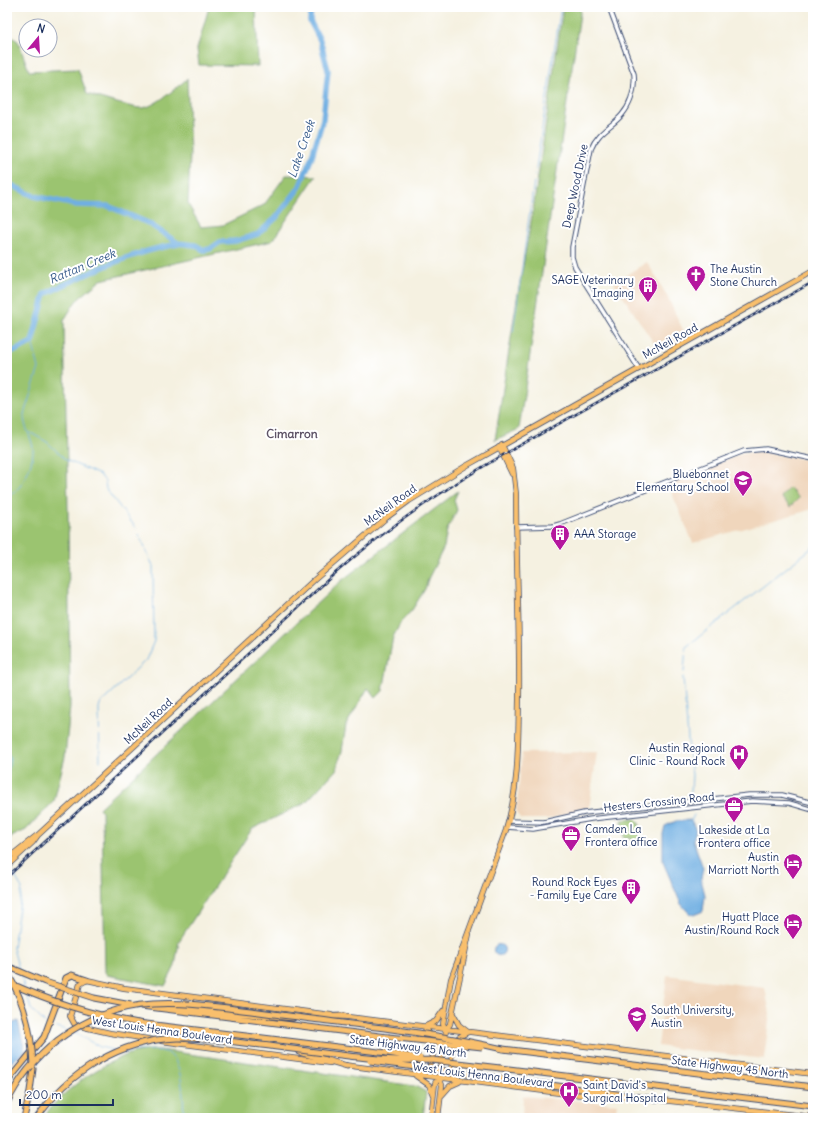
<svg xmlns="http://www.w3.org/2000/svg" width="820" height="1125" viewBox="0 0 820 1125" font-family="Delius,sans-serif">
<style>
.built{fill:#f0d6bc}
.green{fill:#9bc470;stroke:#5b7a67}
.water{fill:#6fafe2;stroke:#456fa0}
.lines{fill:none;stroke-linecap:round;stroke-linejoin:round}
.stream{stroke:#6fafe2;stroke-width:1}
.river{stroke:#6fafe2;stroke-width:5.5}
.minor-casing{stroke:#3c4c72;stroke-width:5.5}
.major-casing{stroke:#3c4c72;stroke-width:6}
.highway-casing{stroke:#3c4c72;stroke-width:7}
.minor{stroke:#fff;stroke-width:3.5}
.major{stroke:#f9bf6c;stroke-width:4.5}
.highway{stroke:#f9bf6c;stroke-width:5}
.rail-casing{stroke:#1b2f5e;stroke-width:2.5}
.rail{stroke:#fff;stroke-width:1;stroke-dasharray:3;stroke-linecap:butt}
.highway-bridge-casing{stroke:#3c4c72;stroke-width:7;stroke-linecap:butt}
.highway-bridge{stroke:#f9bf6c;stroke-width:5}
.labels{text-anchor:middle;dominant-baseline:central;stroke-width:4;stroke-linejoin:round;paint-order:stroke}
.street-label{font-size:11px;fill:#1b2f5e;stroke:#fff}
.poi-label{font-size:11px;fill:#1b2f5e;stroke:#fff;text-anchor:end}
.water-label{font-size:12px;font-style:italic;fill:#385c8c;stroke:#fff}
.neighbourhood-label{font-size:12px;font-weight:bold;fill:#5e5367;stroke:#fff}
</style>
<rect width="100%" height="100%" fill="#fff"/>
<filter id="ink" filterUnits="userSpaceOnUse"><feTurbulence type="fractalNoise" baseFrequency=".025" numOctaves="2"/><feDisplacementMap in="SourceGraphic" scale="8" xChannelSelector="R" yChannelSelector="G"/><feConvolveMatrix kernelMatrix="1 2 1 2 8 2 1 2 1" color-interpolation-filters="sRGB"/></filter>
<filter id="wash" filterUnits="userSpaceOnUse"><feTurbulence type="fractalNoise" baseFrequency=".012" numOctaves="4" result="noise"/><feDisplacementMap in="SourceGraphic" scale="16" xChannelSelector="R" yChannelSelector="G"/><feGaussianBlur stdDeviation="0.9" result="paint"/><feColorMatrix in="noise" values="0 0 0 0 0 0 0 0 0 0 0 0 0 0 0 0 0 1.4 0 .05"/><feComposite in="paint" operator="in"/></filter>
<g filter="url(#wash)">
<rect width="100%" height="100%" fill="#f5f1e1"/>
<path class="built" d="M647,262L667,296L686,336L659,351L614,283Z
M759,452L813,461V509L693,543L668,484L741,454Z
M597,752L589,809L546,819H521L516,813L522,753Z
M667,975L765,988L770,1013L764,1059L658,1046Z
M523,1096L617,1104L616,1110L621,1118H522Z"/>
<path class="green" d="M209,7H256L258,66L199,65L197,49Z
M563,7H581L519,429L495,440L517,299L533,210Z
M7,34L18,41L29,71L78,69L87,94C96,97 135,109 142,108C155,107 177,87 187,79L190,154L188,204L201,227L223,225L264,205L286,175L316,176L272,241L101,280L76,301L64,320L68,510L70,707L65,757L54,801L26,830L7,839Z
M789,488L799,498L790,507L781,497Z
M458,491L454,500L457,510L447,530L444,547L428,579L425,589L412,610L401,622L393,637L383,691L376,698L368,688L346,725L342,751L336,770L305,803L252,829L179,941L175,966L165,986L107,975L105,972L102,812L99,808L341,581Z
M634,819L639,823L641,841L632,842L631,838L624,839L622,820Z
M160,1050L415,1086L426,1092L423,1118H43C60,1091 109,1057 141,1051C147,1050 154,1050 160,1050Z"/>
<path class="water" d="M691,820L696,830L693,840L703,868L701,879L705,895L703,911L694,915L689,913L681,904L663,862V834L665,826L676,821Z
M493.5 950a5.5 5.5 0 1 1 11 0a5.5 5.5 0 1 1-11 0Z
M18,1021L25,1051L7,1066V1026Z"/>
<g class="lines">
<path class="stream" d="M535,175L561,7
M513,332L534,182
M29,432L47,442L66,460L100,475L105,481L106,489L136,528
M7,495C10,494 13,493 15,491C24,486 34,459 33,449C32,437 23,426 24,414L39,368L32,342
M684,672L686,647L813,547
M683,677L689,751L692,775L691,792
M7,752L10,758L7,780
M100,761L99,708L100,704L146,660L154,641L153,566L139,535
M691,821L694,815
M10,868L22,888L13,948L19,970
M21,975L24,987
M26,992L31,1009L45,1023
M57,1027L68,1031
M73,1032L100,1047L113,1050
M122,1053C134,1051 155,1048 166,1052C184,1059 183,1102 184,1118"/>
<path class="river" d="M7,183L34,196L76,205L108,206L148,223L178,243L195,245L204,250L210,249L220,242L236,241L258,234L276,218L299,188L311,159L323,119L328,70L320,40L310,21L311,7
M7,350L15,351L32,342L45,294C88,273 131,252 178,244"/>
</g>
</g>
<g filter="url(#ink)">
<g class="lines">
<defs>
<path id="minor" d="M609,7L634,74C635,83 634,90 631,99C622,125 600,126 591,149L572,247V257L575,267L639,369
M516,527L553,526L560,524L744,451L766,449L813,459
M508,821L544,822L584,813L749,795H782L813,803
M507,827L533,829L591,819L752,801L789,803L813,810"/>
<path id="major" d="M499,447L512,474
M7,859L36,836
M7,866L33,842L38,835L314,580L386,518L409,501L466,466L813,271
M453,1014L459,1025L468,1032
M340,1016L813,1074
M446,1030L443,1024L451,979L506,830C519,788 518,744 519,700C520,632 516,563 516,494L513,468L502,445
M154,1040L110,1033L75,1025L70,1016L80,984L87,980L124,988L331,1015
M161,1041L330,1063
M344,1065L567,1094L626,1097
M415,1075C420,1073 426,1072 429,1067C436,1055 434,1035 424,1027L436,1021L443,1011
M416,1076L429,1085L433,1095
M460,1080L454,1076C450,1067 450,1047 457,1039C460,1036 464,1034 468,1032
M442,1095L450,1086L459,1082
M652,1099L813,1117
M431,1118L435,1083L439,1078
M438,1118L442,1085L439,1078L446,1030L450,1024L469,934"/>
<path id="highway" d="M141,1006L388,1037
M169,1007L293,1018
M313,1017L344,1016
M138,1023L387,1053
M165,1029L213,1037
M503,1049L813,1087
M299,1052L347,1066
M500,1068L813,1106
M499,1078L654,1099
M7,1082L44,1037L66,978L72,975L87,980
M24,1118L30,1091L33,1069"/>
</defs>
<use href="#minor" class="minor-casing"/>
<use href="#major" class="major-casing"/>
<use href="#highway" class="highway-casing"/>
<use href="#minor" class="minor"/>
<use href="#major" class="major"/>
<use href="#highway" class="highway"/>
<defs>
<path id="rail" d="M7,877L332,576C385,529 442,490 503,455L813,282"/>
</defs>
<use href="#rail" class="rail-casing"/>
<use href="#rail" class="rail"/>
<defs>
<path id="highway-bridge" d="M7,966L45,982L94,998L131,1005
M7,972C24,1001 32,1032 33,1066
M7,982C52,1002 89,1014 138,1023
M388,1037L482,1047
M387,1053L420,1058
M432,1060L500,1068
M370,1061L499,1078
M7,1103C18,1079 37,1057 58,1040C114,998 162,1000 228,1008C256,1012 284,1015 312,1019C376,1027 440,1034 503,1049
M37,1118C68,1072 121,1040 177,1038C208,1037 240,1043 270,1046C325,1053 379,1062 434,1060"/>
</defs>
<use href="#highway-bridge" class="highway-bridge-casing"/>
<use href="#highway-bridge" class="highway-bridge"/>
</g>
</g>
<defs>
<symbol id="church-pin" viewBox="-11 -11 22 30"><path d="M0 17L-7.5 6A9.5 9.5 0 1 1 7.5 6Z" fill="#b5179e" stroke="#fff"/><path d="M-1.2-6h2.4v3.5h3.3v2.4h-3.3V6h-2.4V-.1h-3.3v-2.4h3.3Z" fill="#fff"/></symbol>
<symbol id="building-pin" viewBox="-11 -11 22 30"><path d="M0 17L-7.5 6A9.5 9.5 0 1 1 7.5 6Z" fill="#b5179e" stroke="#fff"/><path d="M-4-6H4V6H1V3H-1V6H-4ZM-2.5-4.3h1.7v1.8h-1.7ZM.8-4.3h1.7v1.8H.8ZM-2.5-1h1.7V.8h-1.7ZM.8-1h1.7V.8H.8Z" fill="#fff"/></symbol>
<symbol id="school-pin" viewBox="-11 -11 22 30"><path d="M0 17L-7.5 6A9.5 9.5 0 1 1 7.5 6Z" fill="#b5179e" stroke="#fff"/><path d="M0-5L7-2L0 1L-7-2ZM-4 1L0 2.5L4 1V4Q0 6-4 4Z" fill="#fff"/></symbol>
<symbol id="hospital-pin" viewBox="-11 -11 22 30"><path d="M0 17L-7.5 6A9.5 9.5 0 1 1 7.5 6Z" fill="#b5179e" stroke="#fff"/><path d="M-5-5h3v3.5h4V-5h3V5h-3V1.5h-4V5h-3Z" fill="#fff"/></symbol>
<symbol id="office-pin" viewBox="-11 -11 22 30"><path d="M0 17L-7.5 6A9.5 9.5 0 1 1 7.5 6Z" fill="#b5179e" stroke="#fff"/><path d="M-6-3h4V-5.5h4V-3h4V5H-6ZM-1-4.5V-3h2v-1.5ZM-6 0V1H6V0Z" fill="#fff"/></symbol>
<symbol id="hotel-pin" viewBox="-11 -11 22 30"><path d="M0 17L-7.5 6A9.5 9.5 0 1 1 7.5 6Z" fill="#b5179e" stroke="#fff"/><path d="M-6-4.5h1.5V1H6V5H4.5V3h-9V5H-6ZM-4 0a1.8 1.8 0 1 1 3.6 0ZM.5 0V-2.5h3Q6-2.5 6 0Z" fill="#fff"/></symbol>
<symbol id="university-pin" viewBox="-11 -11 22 30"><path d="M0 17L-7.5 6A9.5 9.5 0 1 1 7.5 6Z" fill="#b5179e" stroke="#fff"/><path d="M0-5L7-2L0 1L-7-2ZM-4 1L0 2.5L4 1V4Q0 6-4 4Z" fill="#fff"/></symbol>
</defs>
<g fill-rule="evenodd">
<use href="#church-pin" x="685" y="264" width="22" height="30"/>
<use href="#building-pin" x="637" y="275" width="22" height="30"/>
<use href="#school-pin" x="732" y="469" width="22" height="30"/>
<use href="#building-pin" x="549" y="523" width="22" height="30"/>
<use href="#hospital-pin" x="728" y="743" width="22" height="30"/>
<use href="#office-pin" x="723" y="795" width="22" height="30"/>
<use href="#office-pin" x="560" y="824" width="22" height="30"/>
<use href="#hotel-pin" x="782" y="852" width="22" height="30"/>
<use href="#building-pin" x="620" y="877" width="22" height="30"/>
<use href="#hotel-pin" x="782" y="912" width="22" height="30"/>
<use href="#university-pin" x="626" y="1005" width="22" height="30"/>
<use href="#hospital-pin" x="558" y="1080" width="22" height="30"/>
</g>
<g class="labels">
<g class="street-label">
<text transform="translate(575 186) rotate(-78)">Deep Wood Drive</text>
<text transform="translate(670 341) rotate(-29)">McNeil Road</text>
<text transform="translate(390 505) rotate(-36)">McNeil Road</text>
<text transform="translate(148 721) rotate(-43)">McNeil Road</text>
<text transform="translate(659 802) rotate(-6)">Hesters Crossing Road</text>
<text transform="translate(162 1030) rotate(8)">West Louis Henna Boulevard</text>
<text transform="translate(408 1046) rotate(7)">State Highway 45 North</text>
<text transform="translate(730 1067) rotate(7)">State Highway 45 North</text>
<text transform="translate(483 1075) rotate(7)">West Louis Henna Boulevard</text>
</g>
<g class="poi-label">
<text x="710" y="269" text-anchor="start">The Austin<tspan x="710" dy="13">Stone Church</tspan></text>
<text x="634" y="280">SAGE Veterinary<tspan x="634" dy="13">Imaging</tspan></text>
<text x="729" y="474">Bluebonnet<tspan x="729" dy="13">Elementary School</tspan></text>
<text x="574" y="534" text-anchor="start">AAA Storage</text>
<text x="725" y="748">Austin Regional<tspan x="725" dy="13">Clinic - Round Rock</tspan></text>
<text x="585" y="829" text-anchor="start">Camden La<tspan x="585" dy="13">Frontera office</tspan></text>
<text x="734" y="830" text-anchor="middle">Lakeside at La<tspan x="734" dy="13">Frontera office</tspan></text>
<text x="779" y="857">Austin<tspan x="779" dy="13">Marriott North</tspan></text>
<text x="617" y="882">Round Rock Eyes<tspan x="617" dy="13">- Family Eye Care</tspan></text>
<text x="779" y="917">Hyatt Place<tspan x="779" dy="13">Austin/Round Rock</tspan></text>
<text x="651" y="1010" text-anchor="start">South University,<tspan x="651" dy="13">Austin</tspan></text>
<text x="583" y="1085" text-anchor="start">Saint David's<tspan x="583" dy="13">Surgical Hospital</tspan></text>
</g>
<g class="water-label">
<text transform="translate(301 149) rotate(-71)">Lake Creek</text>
<text transform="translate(82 266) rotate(-23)">Rattan Creek</text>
</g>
<g class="neighbourhood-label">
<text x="292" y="433">Cimarron</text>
</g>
</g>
<rect width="820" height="1125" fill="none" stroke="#fff" stroke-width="24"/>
<g transform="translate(38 38) rotate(18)"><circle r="19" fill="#ffffff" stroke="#a4acbf"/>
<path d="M0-3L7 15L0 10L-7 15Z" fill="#b5179e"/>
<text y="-6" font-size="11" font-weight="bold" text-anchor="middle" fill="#1b2f5e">N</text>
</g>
<path d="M20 1099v6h93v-6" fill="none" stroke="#1b2f5e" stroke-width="2"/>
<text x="26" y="1099" font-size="12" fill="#1b2f5e" stroke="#ffffff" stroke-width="3" paint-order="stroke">200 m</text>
</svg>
